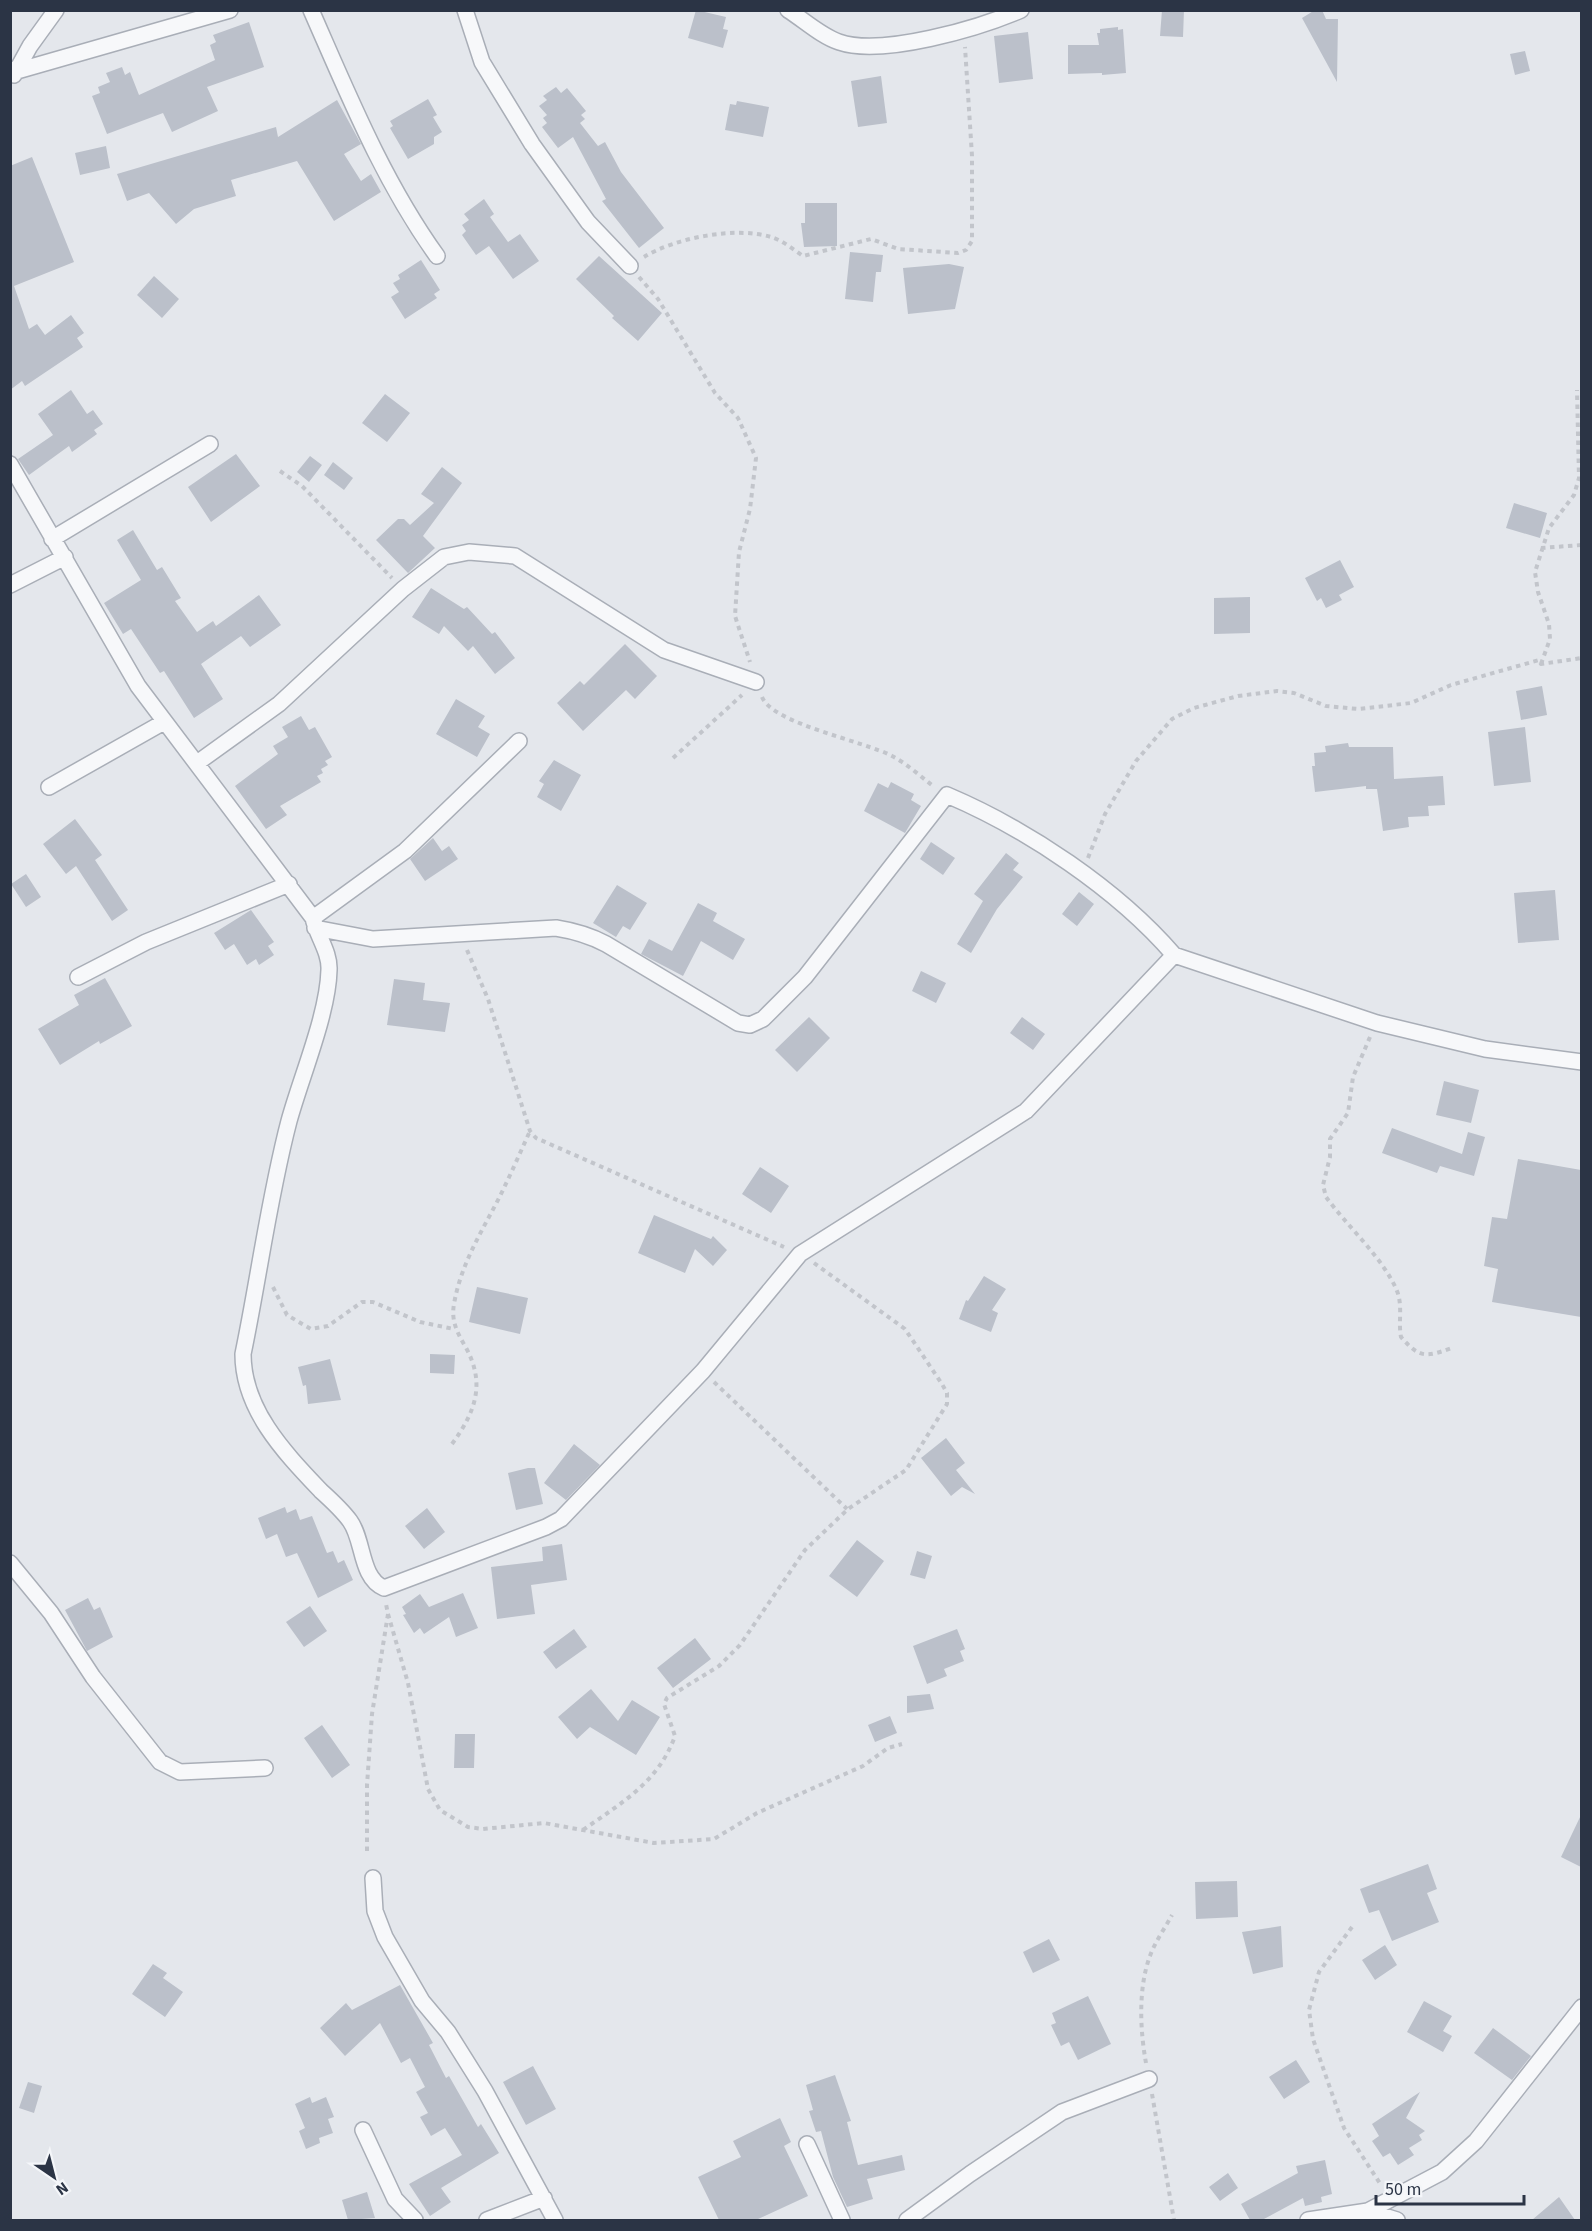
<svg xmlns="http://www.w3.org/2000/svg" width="1592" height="2231" viewBox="0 0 1592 2231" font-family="'Source Sans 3',sans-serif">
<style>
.building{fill:#bbc0ca}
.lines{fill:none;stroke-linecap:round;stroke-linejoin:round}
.street-casing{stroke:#a9aeb7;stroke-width:18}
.path{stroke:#c2c5cb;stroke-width:4;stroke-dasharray:4.5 4.5;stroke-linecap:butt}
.street{stroke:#f7f8fa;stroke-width:15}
</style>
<rect width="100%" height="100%" fill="#e4e7ec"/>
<path class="building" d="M696,10L726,17L723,29L728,30L723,48L688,38Z
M1162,10H1184L1183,37L1160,36Z
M1315,10H1322L1326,19H1338L1337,82L1302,18Z
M249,22L264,67L207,87L218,111L172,132L163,113L107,134L92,96L100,93L98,87L110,82L106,73L122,67L125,75L130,72L139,95L215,60L210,45L216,42L213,35Z
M1118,27V30L1123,29L1126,73L1102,75V73L1068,74V45H1099L1097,33H1100V29Z
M1028,32L1033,79L999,83L994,36Z
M1525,51L1530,71L1515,75L1510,54Z
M881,76L887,123L858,127L851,81Z
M556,87L561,93L567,88L586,111L581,115L585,119L580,123L598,146L605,142L621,172L664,228L639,248L602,201L606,199L573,137L558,148L542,127L547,123L543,118L547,115L539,106L547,100L543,96Z
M428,99L437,115L433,117L442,132L434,137V144L408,159L390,128L393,126L390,121Z
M337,100L361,144L344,154L361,181L371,174L381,192L334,221L297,161L231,180L236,196L194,209L176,224L149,193L127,201L117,174L276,127L278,137Z
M737,101L769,107L763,137L725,130L730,104L736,105Z
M106,146L110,168L80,175L75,153Z
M32,157L74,262L14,286L29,329L37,324L45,335L71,315L84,333L77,338L83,347L25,386L22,381L10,390V166Z
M484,199L494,214L490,217L508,242L520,234L539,261L513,279L489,246L476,255L462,235L466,231L462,225L469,220L464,214Z
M805,203H837V246L804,247L801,223H805Z
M850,252L883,255L881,272H876L873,302L845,299Z
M599,256L662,313L638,341L612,318L614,316L576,279Z
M421,260L440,290L434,294L437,298L405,319L391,297L399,292L393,283L400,279L398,275Z
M949,264L964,267L955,309L908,314L903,268Z
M154,276L179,299L162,318L137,295Z
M71,390L87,414L93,410L103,424L94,430L97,434L72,452L69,446L29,475L18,459L53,435L38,414Z
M385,394L410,413L387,442L362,423Z
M236,454L260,486L211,522L188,487Z
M310,456L322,465L309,482L297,472Z
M333,462L353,478L344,490L324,475Z
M442,467L462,483L423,536L435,548L408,573L376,540L398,519H404L410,525L434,503L421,494Z
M1514,503L1547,513L1540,538L1506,528Z
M133,530L157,570L162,567L181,598L175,601L197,632L213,621L216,626L259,595L281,625L250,647L241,636L201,664L223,699L194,718L164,671L160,673L131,629L123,634L104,603L141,580L117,540Z
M1340,560L1354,587L1339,595L1342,600L1326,608L1321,598L1317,601L1305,578Z
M431,588L464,609L467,607L492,634L495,632L515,658L495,674L473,646L468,651L444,626L439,634L412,617Z
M1250,597V633L1214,634V598Z
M625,644L657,676L635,699L626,690L583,731L557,703L580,681L584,685Z
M1542,686L1547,715L1521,720L1516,691Z
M456,699L485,716L478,727L490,734L477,757L436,734Z
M301,716L309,730L315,727L332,757L325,761L328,765L321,769L323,773L317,776L321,782L280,806L287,815L266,829L235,786L278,754L273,746L288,737L282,727Z
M1525,727L1531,782L1494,786L1488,732Z
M1348,743L1349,747H1393L1394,779L1443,776L1445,805L1428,806L1429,816L1408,817L1409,827L1383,831L1377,789H1366V786L1315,792L1312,766H1315L1314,753L1326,752L1325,746Z
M554,760L581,775L561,811L537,797L544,784L539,781Z
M891,782L914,794L911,800L921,806L905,833L864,811L878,783L888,788Z
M75,819L102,855L95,860L128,910L112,921L76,866L66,874L43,844Z
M433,838L442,851L449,846L458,859L425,881L410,859Z
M931,842L955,858L943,875L920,859Z
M1006,853L1019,863L1013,870L1023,877L997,909L971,953L957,944L983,901L974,894Z
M26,874L41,897L26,907L11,884Z
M617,885L647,903L630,930L623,926L616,937L593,923Z
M1555,890L1559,940L1518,943L1514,893Z
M1079,892L1094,904L1077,926L1062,914Z
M698,903L717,913L713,921L745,939L733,960L701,941L683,976L641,954L649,939L672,951Z
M251,910L274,942L268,946L274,955L259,965L256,959L247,965L234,944L225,950L214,933Z
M921,971L946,983L936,1003L912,991Z
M105,978L132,1026L100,1044L99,1041L60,1065L38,1029L79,1005L74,995Z
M394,979L425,983L423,1000L450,1003L445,1032L387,1025Z
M809,1017L830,1038L797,1072L775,1050Z
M1022,1017L1045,1034L1033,1050L1010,1033Z
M1444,1081L1479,1090L1471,1123L1436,1115Z
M1392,1128L1462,1154L1468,1132L1485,1137L1474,1176L1440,1166L1437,1173L1382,1153Z
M1518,1159L1581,1170V1317L1492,1302L1498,1269L1484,1266L1492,1217L1507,1219Z
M760,1167L789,1186L771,1213L742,1194Z
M654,1215L711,1239L713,1236L727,1250L713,1266L695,1249L685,1273L638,1253Z
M984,1276L1006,1289L992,1310L998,1313L991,1332L959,1319L966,1300L968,1301Z
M477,1287L528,1298L520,1334L469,1322Z
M430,1354L455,1355L454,1374L430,1373Z
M330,1359L341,1400L308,1404L306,1385L303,1386L298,1367Z
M946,1438L965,1463L956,1470L975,1494L962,1487L951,1496L921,1458Z
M574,1444L600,1465L566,1500L544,1483Z
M528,1468H535L543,1504L516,1510L508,1473Z
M285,1507L287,1513L296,1509L300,1520L312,1516L327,1553L333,1551L338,1563L344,1560L353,1580L318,1598L297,1553L286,1557L277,1534L266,1539L258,1518Z
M427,1508L445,1532L424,1549L405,1526Z
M857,1540L884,1561L857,1597L829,1576Z
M562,1544L567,1580L531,1585L535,1614L497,1619L491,1567L543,1561L542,1547Z
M917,1551L932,1556L925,1579L910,1575Z
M463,1593L478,1628L456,1637L449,1617L424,1634L420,1628L414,1633L403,1615L406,1614L402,1607L420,1594L429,1607Z
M88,1598L94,1610L100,1607L113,1637L87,1651L65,1610Z
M310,1606L327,1631L304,1647L286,1622Z
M574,1629L587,1647L556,1669L543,1652Z
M957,1629L965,1649L960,1651L964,1661L944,1669L947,1676L927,1684L913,1646Z
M695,1638L711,1659L673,1688L657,1668Z
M591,1689L618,1721L632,1700L660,1717L636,1755L590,1727L577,1739L558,1717Z
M930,1694L934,1709L907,1713V1696Z
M890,1716L897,1733L875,1742L868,1725Z
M322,1725L350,1765L332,1778L304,1738Z
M455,1734H475L474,1768H454Z
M1581,1815V1867L1561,1857Z
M1428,1864L1437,1889L1427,1893L1439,1922L1392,1941L1379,1910L1369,1913L1360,1889Z
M1237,1881L1238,1917L1196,1919L1195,1882Z
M1281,1926L1283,1967L1253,1974L1242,1932Z
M1049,1939L1060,1960L1033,1973L1023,1952Z
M1385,1945L1397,1965L1375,1980L1362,1960Z
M153,1964L167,1973L163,1978L183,1992L165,2017L132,1994Z
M400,1985L433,2043L429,2045L446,2078L449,2076L478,2127L481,2124L499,2153L441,2188L451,2202L430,2216L409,2184L462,2155L445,2128L431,2136L420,2117L428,2113L416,2092L425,2087L410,2058L401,2063L380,2023L345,2056L320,2028L346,2003L352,2010Z
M1088,1996L1111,2044L1078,2060L1069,2042L1061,2046L1051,2025L1056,2023L1052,2013Z
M1424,2001L1452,2016L1443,2031L1452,2036L1443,2052L1407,2032Z
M1493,2028L1531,2056L1512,2080L1474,2053Z
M1296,2060L1310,2082L1284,2099L1269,2077Z
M533,2066L556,2109L526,2125L503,2082Z
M835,2075L851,2121L847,2122L858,2165L902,2155L905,2170L867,2179L873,2199L847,2207L833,2177L821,2131L816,2132L809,2111L813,2110L806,2085Z
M28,2082L42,2086L34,2113L19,2108Z
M1420,2092L1406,2118L1425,2131L1419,2135L1422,2140L1409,2148L1414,2155L1398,2165L1390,2153L1383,2157L1372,2141L1379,2136L1372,2124Z
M310,2097L312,2103L326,2097L334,2117L328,2119L333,2133L319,2138L320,2143L306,2149L299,2131L305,2128L295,2104Z
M780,2118L791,2142L784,2146L808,2196L756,2220H719L698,2177L741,2157L733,2141Z
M1325,2160L1332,2194L1321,2197L1322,2202L1305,2206L1303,2198L1262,2220H1250L1241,2204L1298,2173L1296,2166Z
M1228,2173L1238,2188L1220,2201L1209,2187Z
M367,2192L375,2218L348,2220L342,2200Z
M1559,2197L1575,2220H1532Z"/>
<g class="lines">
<defs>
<path id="street" d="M311,10C348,94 383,181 437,256
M465,10L482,62L532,144L588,222L630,266
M788,10C804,20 821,36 839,42C882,57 979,28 1021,10
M10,69L17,71L230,10
M14,75L30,46L56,10
M10,464L138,686L313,918C317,936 330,952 329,970C328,1014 301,1077 289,1121C269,1197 259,1277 243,1354C243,1410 285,1453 321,1491C331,1500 342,1510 350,1521C364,1540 360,1578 384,1588L546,1527L561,1519L703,1371L800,1254L1026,1111L1174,955
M52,539L210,444
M10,585L65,557
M197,763L279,704L403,589L444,557L469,552L515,556L664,650L756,682
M49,787L164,722
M313,918L405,851L519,741
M315,928L373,939L556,928C575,931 589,935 606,944L738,1023L750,1025L763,1019L805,977L947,795C1027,829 1117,889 1174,955L1377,1023L1485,1049L1582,1062
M78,977L146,942L289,884
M10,1563L51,1613L93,1677L160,1762L180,1772L265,1768
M373,1878L375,1911L385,1937L422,2001L448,2032L485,2091L555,2220
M363,2130L395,2199L415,2220
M807,2144L842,2220
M1368,2211L1442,2172L1476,2141L1582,2007
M487,2220L544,2198
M907,2220L970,2174L1062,2112L1149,2079
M1308,2220L1368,2211L1397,2220"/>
</defs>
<use href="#street" class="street-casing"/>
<path class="path" d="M644,257C675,238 735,226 771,237C782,240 794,250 803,256L871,239L898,249L958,253L966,250L972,241V156L965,47
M639,277L658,299L715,393L738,418L756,458L750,509L739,552L735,616L750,662
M280,471L302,486L392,578
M1541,548L1582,545
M1541,664L1550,639L1549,624L1538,592L1535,572L1549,528L1574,495L1579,478L1577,390
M762,697C773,724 864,741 892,756C906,763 920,776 933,786
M673,758L742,695
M1088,858L1105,814L1136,761L1172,719L1194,708L1238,696L1277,691L1294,693L1326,706L1358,709L1411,703L1451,685L1539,660L1541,664L1582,658
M467,950L488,999L530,1131L536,1138L784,1247
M1370,1037L1353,1077L1348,1113L1330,1139V1157L1323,1185L1326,1197C1347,1226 1384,1259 1397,1291C1403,1306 1398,1322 1401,1337C1420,1359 1426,1357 1452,1348
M273,1287L287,1315L311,1329L328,1326L362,1302H373L420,1322L454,1329
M714,1382L847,1509
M452,1444C476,1411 486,1383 465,1346C457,1332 451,1321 454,1304C461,1264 481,1233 499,1198C510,1176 520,1153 530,1131
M388,1614L408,1683L428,1789L440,1810L468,1827L483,1829L544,1823L654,1843L714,1839L757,1813L863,1766L888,1748L902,1744
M583,1830C621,1803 658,1783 675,1736L664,1704L667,1698L719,1666L740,1645L805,1550L848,1509L906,1470L947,1404V1393L942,1384L905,1329L814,1263
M367,1851V1785L372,1714L388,1614L386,1604
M1352,1927L1319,1972L1309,2010L1313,2039L1344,2128L1381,2185
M1146,2063C1140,2030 1138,1988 1150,1956C1155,1942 1165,1928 1172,1915
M1152,2094L1174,2220"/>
<use href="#street" class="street"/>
</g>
<rect width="1592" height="2231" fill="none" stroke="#2b3445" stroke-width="24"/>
<g transform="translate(54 2177) rotate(145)" stroke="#f4f6f9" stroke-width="4.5" paint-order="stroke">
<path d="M0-4.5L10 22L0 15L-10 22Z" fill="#2b3445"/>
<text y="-9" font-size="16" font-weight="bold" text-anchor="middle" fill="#2b3445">N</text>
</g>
<path d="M1376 2195v9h148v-9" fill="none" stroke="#2b3445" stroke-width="3"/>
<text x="1385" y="2195" font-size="18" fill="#2b3445" stroke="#f4f6f9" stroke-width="4.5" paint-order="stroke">50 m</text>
</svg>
